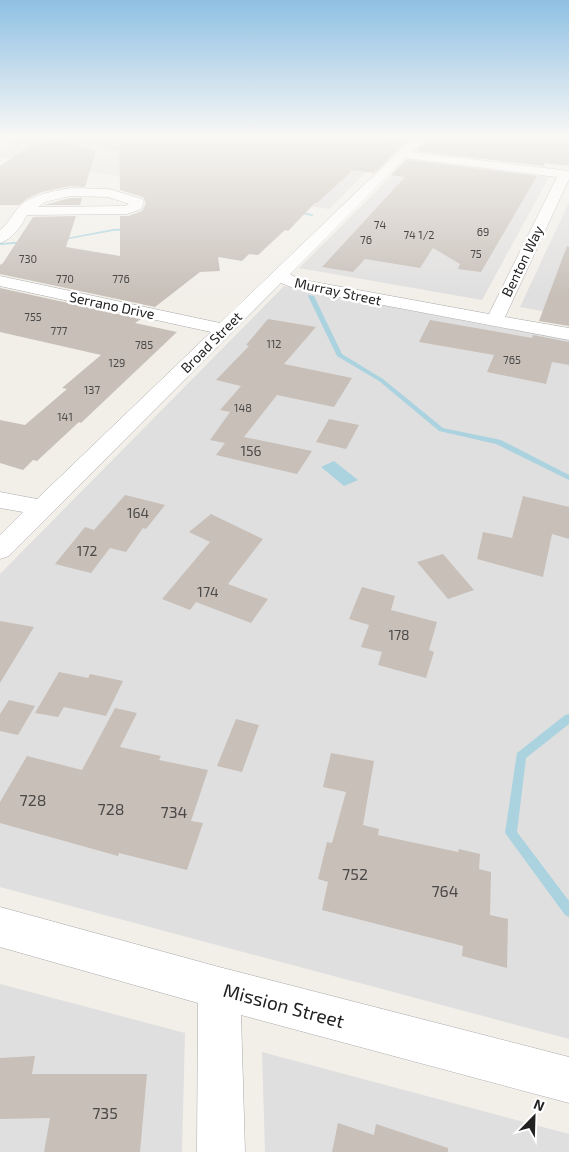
<svg xmlns="http://www.w3.org/2000/svg" width="569" height="1152" viewBox="0 0 569 1152" font-family="'Exo 2',sans-serif">
<style>
.residential{fill:#e0dfdf}
.water{fill:#aad3df}
.lines{fill:none;stroke-linecap:round;stroke-linejoin:round}
.stream{fill:#aad3df;fill-rule:evenodd}
.building{fill:#c7bfb8}
.minor-casing{stroke:#a9a9a9;stroke-width:1}
.minor{fill:#fff;fill-rule:evenodd}
.labels{text-anchor:middle;dominant-baseline:central;stroke-width:5;stroke-linejoin:round;paint-order:stroke}
.far-number-label{font-size:11px;fill:#4b4948}
.far-street-label{font-size:14px;fill:#222;stroke:#fff}
.number-label{font-size:14px;fill:#4b4948}
.near-number-label{font-size:16px;fill:#4b4948}
.near-street-label{font-size:19px;fill:#222;stroke:#fff}
</style>
<rect width="100%" height="100%" fill="#f2efe9"/>
<path class="residential" d="M15,135H403L329,209L0,157V152Z
M409,159L549,177L482,300L299,268Z
M569,202V316L520,307Z
M284,286L569,338V1039L0,887V574Z
M0,984L185,1033L182,1152H0Z
M262,1052L569,1134V1152H265Z"/>
<path class="water" d="M334,461L358,480L344,486L321,467Z"/>
<g class="lines">
<path class="stream" d="M86,135H90L106,144L133,152L131,153L104,146Z
M291,210L312,214L314,215L312,216L293,212Z
M131,228H133V230L113,231L58,241L56,240L113,229Z
M29,241V243H27L0,245V243Z
M309,295L314,296L342,354L383,379L443,428L501,440L569,475V480L496,444L439,431L379,381L337,356L308,296Z
M569,714V724L526,758L517,832L569,901V917L565,915L505,833L517,753L565,715Z"/>
</g>
<path class="building" d="M119,135H362L408,140L374,173L353,170L317,203H315L288,231L285,230L258,255L249,254L242,261L218,257L220,271L200,272L155,307L0,274V265L3,263L33,217L76,216L66,247L120,256V216H128L142,211L146,203L143,197L120,190Z
M430,135H569V166L545,163L543,166L416,151L424,142L428,143Z
M59,139L96,151L85,187L70,186L42,192L28,198L19,205H0V166L29,146Z
M406,160L537,176L481,272L458,269L460,264L433,248L420,268L365,259L353,272L322,267L405,177L391,175Z
M70,198H82L80,205H44Z
M567,246L569,247V326L539,321Z
M0,288L141,319L135,323L177,332L81,423L79,422L37,461L33,460L23,470L0,463V420L25,425L67,389L62,388L101,355L0,332Z
M268,319L316,327L284,364L352,378L334,407L277,395L244,437L312,451L297,474L216,455L225,443L210,440L230,412L220,410L241,386L216,380L249,346L246,345Z
M430,320L532,338L533,335L569,342V365L552,362L546,384L487,372L494,355L419,342Z
M329,419L359,425L346,449L316,442Z
M125,495L165,505L146,529L143,528L126,552L110,548L91,573L55,564L85,527L94,530Z
M523,496L569,507V539L552,534L543,577L477,559L483,532L512,538Z
M211,514L263,539L228,584L268,599L251,623L196,602L190,610L162,599L210,542L189,532Z
M443,554L474,590L448,599L417,562Z
M362,587L395,596L391,610L437,622L429,650L434,652L426,678L378,665L382,652L361,647L369,625L349,619Z
M0,621L34,627L0,683Z
M59,672L88,678L90,674L123,681L106,716L64,707L58,717L35,713Z
M9,700L35,706L18,735L0,731V714Z
M115,708L137,713L120,747L161,756L159,760L208,770L191,821L203,823L187,870L119,853L118,856L0,823V802L27,756L82,770Z
M236,719L259,725L242,772L217,766Z
M331,753L374,761L363,825L379,829L378,835L458,852L459,849L480,854L479,869L491,872L490,915L508,919L507,968L462,956L463,946L322,910L328,882L318,879L327,842L332,843L346,792L323,787Z
M35,1056L32,1074H147L140,1152H44L50,1118L0,1119V1058Z
M338,1123L374,1135L376,1124L448,1148V1152H332Z"/>
<g class="lines">
<defs>
<path id="minor" d="M416,135H428L412,152L569,171V179L505,317L569,328V340L293,288L281,283L9,556L0,559V535L23,512L0,508V492L37,499L211,332L0,286V276L220,323ZM405,158L557,177L489,314L298,279L290,274Z
M70,188L109,189L142,199L144,202L141,209L127,214L27,215C21,226 13,239 0,243V230C8,224 11,216 18,208C31,194 52,192 70,188ZM70,196L108,197L129,204L125,206L38,207L45,202Z
M0,907L219,967L569,1057V1103L241,1015L245,1152H197L198,1003L0,947Z"/>
</defs>
<use href="#minor" class="minor-casing"/>
<use href="#minor" class="minor"/>
</g>
<linearGradient id="sky" x2="0" y2="1"><stop stop-color="#8fc0e4"/><stop offset="0.46" stop-color="#f9f8f5"/><stop offset="1" stop-color="#f9f8f5" stop-opacity="0"/></linearGradient>
<rect width="569" height="296" fill="url(#sky)"/>
<g class="labels">
<g class="far-number-label">
<text x="380" y="224">74</text>
<text x="483" y="231">69</text>
<text x="419" y="234">74 1/2</text>
<text x="366" y="239">76</text>
<text x="476" y="253">75</text>
<text x="28" y="258">730</text>
<text x="65" y="278">770</text>
<text x="121" y="278">776</text>
<text x="33" y="316">755</text>
<text x="59" y="330">777</text>
<text x="274" y="343">112</text>
<text x="144" y="344">785</text>
<text x="512" y="359">765</text>
<text x="117" y="362">129</text>
<text x="92" y="389">137</text>
<text x="243" y="407">148</text>
<text x="65" y="416">141</text>
</g>
<g class="far-street-label">
<text transform="translate(522 261) rotate(-64)">Benton Way</text>
<text transform="translate(338 291) rotate(12)">Murray Street</text>
<text transform="translate(112 305) rotate(12)">Serrano Drive</text>
<text transform="translate(211 342) rotate(-45)">Broad Street</text>
</g>
<g class="number-label">
<text x="251" y="450">156</text>
<text x="138" y="512">164</text>
<text x="87" y="550">172</text>
<text x="208" y="591">174</text>
<text x="399" y="634">178</text>
</g>
<g class="near-number-label">
<text x="33" y="799">728</text>
<text x="111" y="808">728</text>
<text x="174" y="811">734</text>
<text x="355" y="873">752</text>
<text x="445" y="890">764</text>
<text x="105" y="1112">735</text>
</g>
<g class="near-street-label">
<text transform="translate(284 1005) rotate(15)">Mission Street</text>
</g>
</g>
<g transform="translate(534 1117) rotate(23)" stroke="#ffffff" stroke-width="4" paint-order="stroke">
<path d="M0-4L9 19L0 12L-9 19Z" fill="#222222"/>
<text y="-8" font-size="14" font-weight="bold" text-anchor="middle" fill="#222222">N</text>
</g>
</svg>
